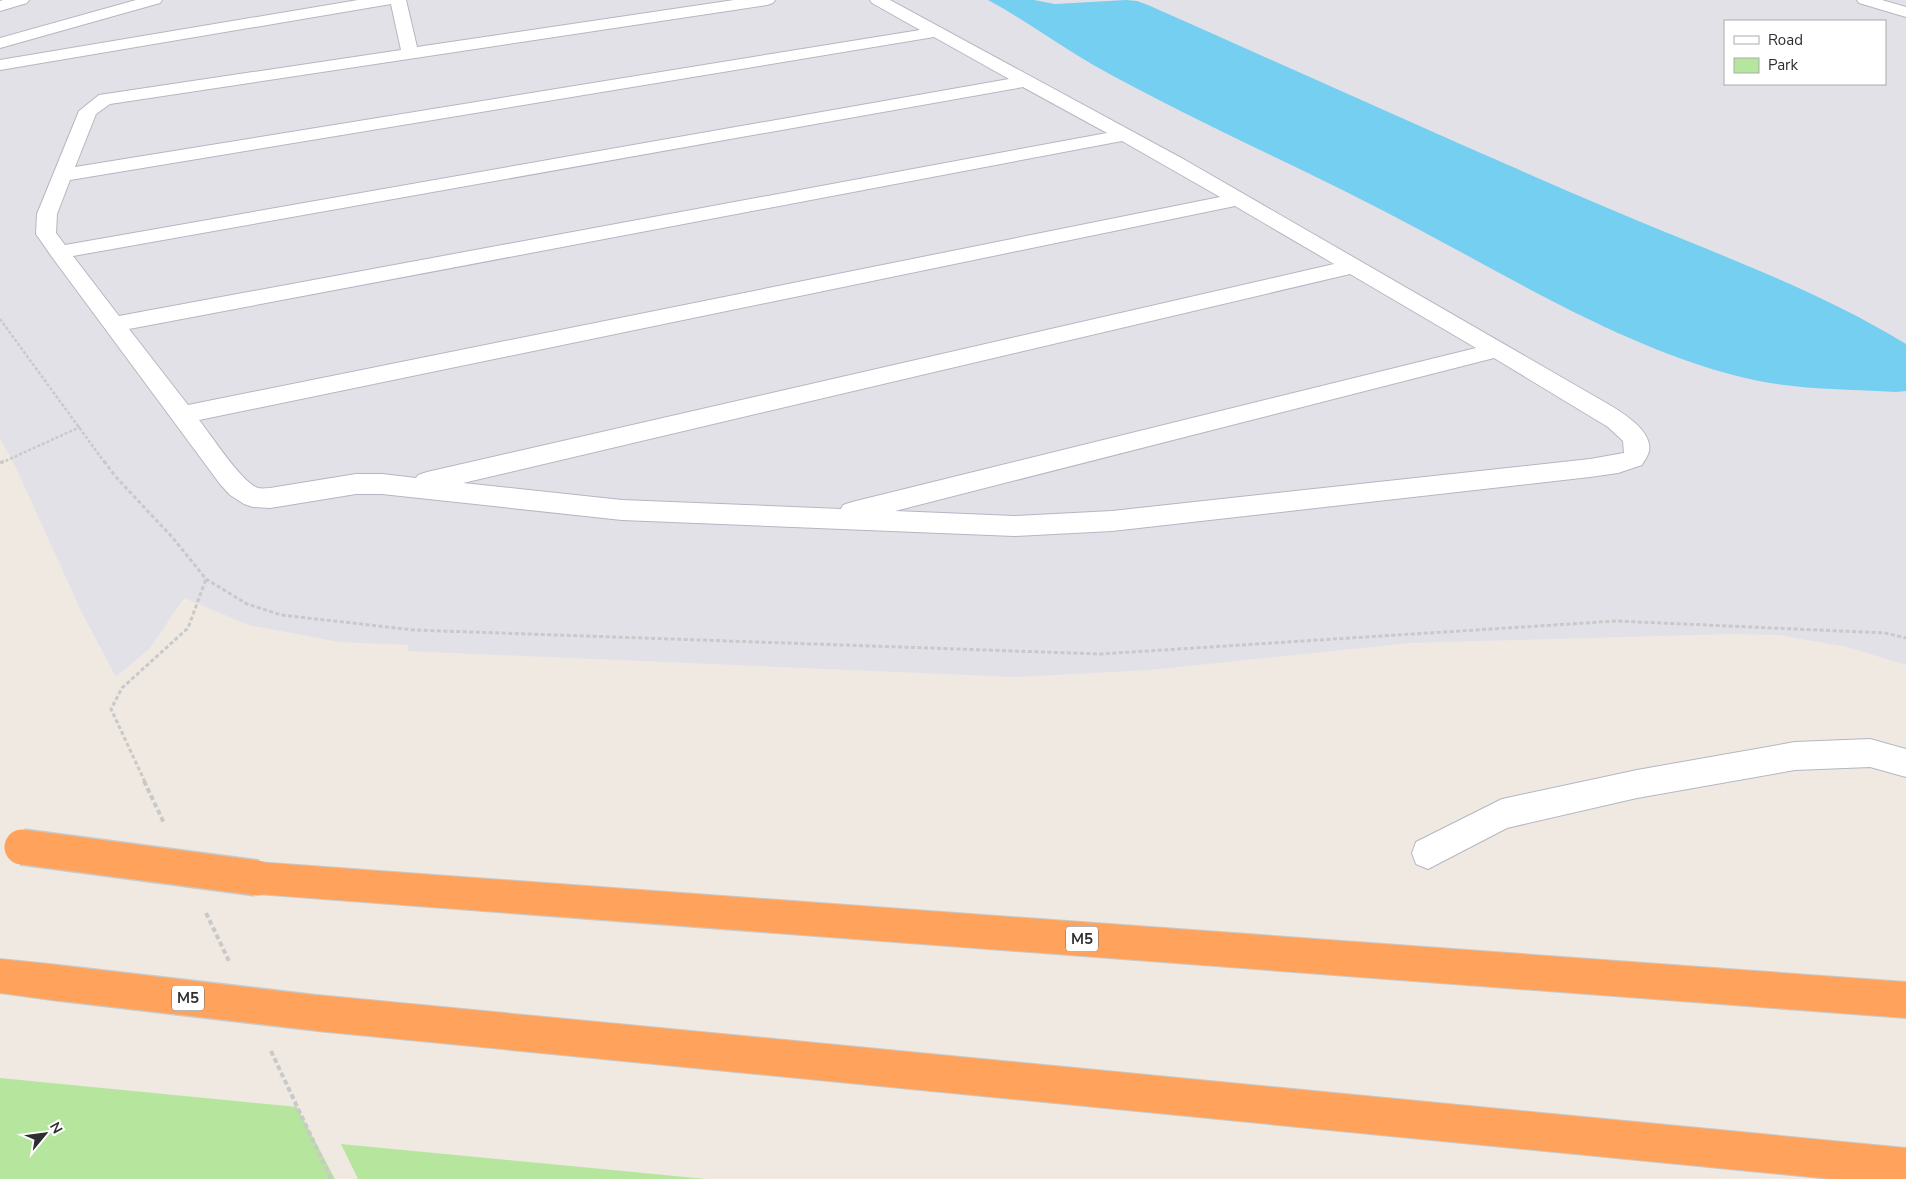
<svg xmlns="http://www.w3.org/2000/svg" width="1906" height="1179" viewBox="0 0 1906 1179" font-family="'Nunito Sans',sans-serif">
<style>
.industrial{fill:#e3e1e8;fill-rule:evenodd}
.green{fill:#b6e59e}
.water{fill:#75cff0}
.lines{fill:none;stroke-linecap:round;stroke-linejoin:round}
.minor-casing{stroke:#b4b7c1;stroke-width:2}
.highway-casing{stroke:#c9c9c9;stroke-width:2}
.path-far2{stroke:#c9c9c9;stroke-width:2.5;stroke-dasharray:3 2;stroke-linecap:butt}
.path-far1{stroke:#c9c9c9;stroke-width:3;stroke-dasharray:4 2.5;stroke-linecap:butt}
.path{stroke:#c9c9c9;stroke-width:4;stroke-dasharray:5 3;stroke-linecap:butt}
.minor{fill:#fff;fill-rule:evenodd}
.highway{fill:#ffa35c;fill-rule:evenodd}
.highway-bridge-casing{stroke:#c9c9c9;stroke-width:38;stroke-linecap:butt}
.highway-bridge{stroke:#ffa35c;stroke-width:35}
.labels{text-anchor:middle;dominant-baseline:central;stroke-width:4;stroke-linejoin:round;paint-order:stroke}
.shield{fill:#fff;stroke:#6d6d6d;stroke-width:1}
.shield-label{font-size:15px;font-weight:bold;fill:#2e2e2e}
</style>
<rect width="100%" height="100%" fill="#efe9e1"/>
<path class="industrial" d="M0,0H1906V665L1847,647L1779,635L1731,634L1410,643L1150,670L1015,677L407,651L409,645L339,642L249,625L184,598L150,648L116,677L82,613L16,468L0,438ZM1725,21H1885V84H1725Z"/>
<path class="green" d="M0,1078L297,1107L335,1179H0Z
M341,1144L706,1179H358Z"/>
<path class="water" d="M988,0H1034L1055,4L1126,0L1137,1L1148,5C1302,73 1455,143 1610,209C1710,252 1813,287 1906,344V391L1896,392C1844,389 1791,390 1741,377C1626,348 1522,284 1418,229C1312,172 1201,125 1095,66C1059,45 1025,20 988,0Z"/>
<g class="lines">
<defs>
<path id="minor" d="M3,0H29L27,3L0,11V1Z
M136,0H162L160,3L0,48V38Z
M358,0H406L417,47L734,0H775L773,3L767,5L110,104L96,114L75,167L920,30L872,3L870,0H890L1185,160L1608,404C1623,413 1653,431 1649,451C1648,456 1644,461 1642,465L1618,473L1590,477L1112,531L1014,536L622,520L382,494H356L270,508L253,507L244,504L230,495L220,484L52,257L36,234L37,214L79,111L99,95L401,50L391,4L0,70V60ZM934,37L1009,79L65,245L56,233L57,214L70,180ZM1023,87L1107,133L119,316L73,256ZM1122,141L1220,197L188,405L129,329ZM1235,206L1334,264L427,472L418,475L416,478L382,474H356L270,488C267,488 262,489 258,488C242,483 211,435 199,420ZM1350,274L1476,348L852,502L843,505L841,509L622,500L463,483ZM1494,358L1608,427L1623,441L1624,453L1590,459L1112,511L1014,516L895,511Z
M1857,0H1882L1906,7V17L1859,3Z
M1870,739L1906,749V777L1870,767L1795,770L1637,798L1507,828L1428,869L1416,864L1412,853L1416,842L1502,799L1637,770L1795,742Z"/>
<path id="highway" d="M257,862L1906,982V1018L257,894L245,889L240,878L245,867Z
M0,959L59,965L71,971L77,983L71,995L59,1001L0,993Z
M317,995L1906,1148V1179H1831L317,1031L304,1026L299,1013L304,1000Z"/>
</defs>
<use href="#minor" class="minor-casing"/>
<use href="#highway" class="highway-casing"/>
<path class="path-far2" d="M0,319L105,463
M1,463L80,427"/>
<path class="path-far1" d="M104,461L115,476L172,537L206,579L247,604L281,615L414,630L1100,654L1616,621L1885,633L1906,638
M0,463L4,461
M145,782L111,709L122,688L188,628L206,579"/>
<path class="path" d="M144,781L164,823
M206,913L229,961
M271,1051L331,1179"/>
<use href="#minor" class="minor"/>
<use href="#highway" class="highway"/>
<defs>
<path id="highway-bridge" d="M22,847L257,878
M59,983L317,1013"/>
</defs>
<use href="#highway-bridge" class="highway-bridge-casing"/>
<use href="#highway-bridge" class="highway-bridge"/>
</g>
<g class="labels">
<g class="shield">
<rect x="1066" y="926.5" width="32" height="25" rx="4"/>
<rect x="172" y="985.5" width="32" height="25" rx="4"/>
</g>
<g class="shield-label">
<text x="1082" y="939">M5</text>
<text x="188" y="998">M5</text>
</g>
</g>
<rect x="1724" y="20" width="162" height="65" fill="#ffffff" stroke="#ababab"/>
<rect x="1734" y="36" width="25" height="8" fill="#ffffff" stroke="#ababab"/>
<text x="1768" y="45" font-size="15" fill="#2e2e2e">Road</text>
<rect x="1734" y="58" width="25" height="15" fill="#b6e59e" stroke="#ababab"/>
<text x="1768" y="70" font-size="15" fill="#2e2e2e">Park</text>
<g transform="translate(45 1134) rotate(61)" stroke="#ffffff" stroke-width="4" paint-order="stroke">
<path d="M0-4L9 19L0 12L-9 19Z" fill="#2e2e2e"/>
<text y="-8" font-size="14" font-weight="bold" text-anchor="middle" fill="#2e2e2e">N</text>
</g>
</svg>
